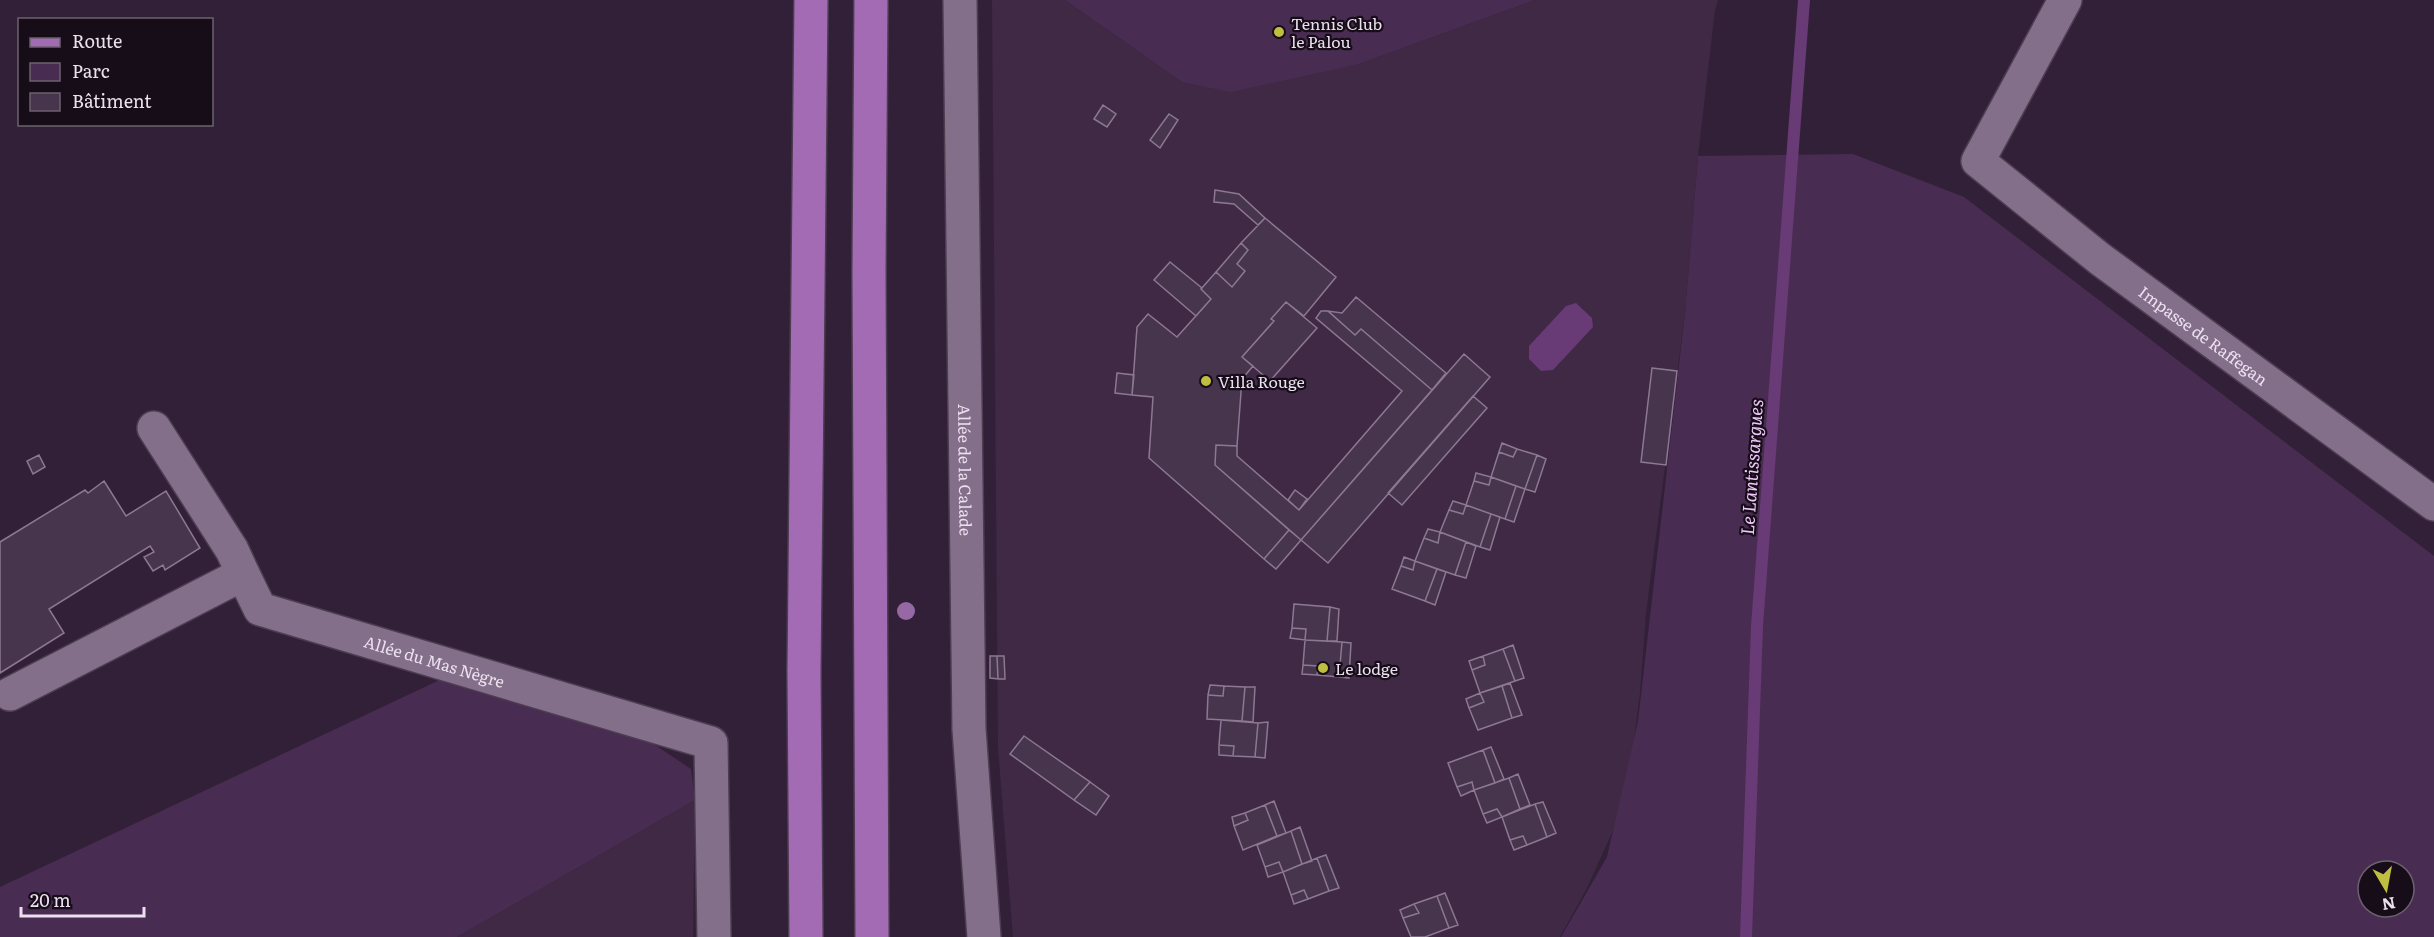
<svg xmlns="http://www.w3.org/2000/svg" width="2434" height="937" viewBox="0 0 2434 937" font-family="Literata,serif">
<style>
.built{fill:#3f2945}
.green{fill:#492c52;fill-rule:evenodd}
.water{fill:#683a76}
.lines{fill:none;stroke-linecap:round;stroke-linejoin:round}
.stream{stroke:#683a76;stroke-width:12}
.building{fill:#47344d;stroke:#8d7894;stroke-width:1.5}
.minor-casing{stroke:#4c3d51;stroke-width:36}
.major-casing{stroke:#4c3d51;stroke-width:36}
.minor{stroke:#846f8b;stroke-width:33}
.major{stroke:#a46bb5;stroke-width:33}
.tree{fill:#9669a4}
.poi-dot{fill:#c0be40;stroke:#160d18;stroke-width:2}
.labels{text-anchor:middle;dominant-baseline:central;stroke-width:4.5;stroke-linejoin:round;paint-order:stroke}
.poi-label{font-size:16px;fill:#ece0f0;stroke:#160d18;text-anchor:start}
.street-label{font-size:16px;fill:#ece0f0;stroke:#160d18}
.water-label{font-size:18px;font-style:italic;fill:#efc7fb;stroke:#160d18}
</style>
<rect width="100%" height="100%" fill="#322038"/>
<path class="built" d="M992,0H1065L1182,82L1359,64L1535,0H1718L1715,10L1698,156L1685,313L1646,613L1640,693L1630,771L1617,822L1586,890L1560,937H1013L998,748Z
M695,800L693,937H457Z"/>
<path class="green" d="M1065,0H1535L1359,64L1231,92L1182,82Z
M1853,154L1964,197L2434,556V937H1561L1607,857L1638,721L1685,313L1698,156ZM2368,871H2404V907H2368Z
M446,677L637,733L691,769L695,800L457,937H0V887Z"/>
<path class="water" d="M1576,303L1592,318L1593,327L1553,370L1541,371L1529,359V346L1566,306Z"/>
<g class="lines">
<path class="stream" d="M1746,937L1757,626L1804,0"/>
</g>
<path class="building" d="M1103,105L1116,114L1107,127L1094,119Z
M1169,114L1178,120L1160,148L1150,140Z
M1215,190L1239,194L1265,218L1258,225L1234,204L1214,202Z
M1265,218L1336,277L1304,316L1286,302L1271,319L1274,321L1242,357L1253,366L1242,379L1237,446L1216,445L1215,465L1289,530L1264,559L1149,458L1153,397L1132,395L1137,327L1148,314L1177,337L1211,299L1201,289L1216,272L1232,287L1245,271L1237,264L1248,250L1241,243Z
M1241,243L1248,250L1237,264L1245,271L1232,287L1216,272Z
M1170,262L1202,288L1201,289L1211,299L1196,316L1154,280Z
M1356,297L1446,373L1432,390L1361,329L1355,335L1328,311L1342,313Z
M1286,302L1317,328L1270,381L1242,357L1274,321L1271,319Z
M1321,311H1328L1355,335L1361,329L1432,390L1301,540L1215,465L1216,445L1237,446V456L1299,510L1402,391L1316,318Z
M1464,354L1490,377L1328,563L1301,540Z
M1652,368L1677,371L1666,465L1641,462Z
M1117,373L1134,375L1132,395L1115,393Z
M1473,396L1487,408L1402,505L1388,493Z
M1502,443L1517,449L1513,457L1499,452Z
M1517,449L1537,455L1525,489L1491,477L1499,452L1513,457Z
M39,455L45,467L33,474L27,461Z
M1537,455L1546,459L1535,492L1525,489Z
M1476,473L1491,477L1489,485L1474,481Z
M1491,477L1516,486L1505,519L1466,505L1474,481L1489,485Z
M104,481L126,516L166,491L200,548L165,570L163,565L153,571L144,557L154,552L150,546L49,609L64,633L0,673V542L85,490L88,493Z
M1516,486L1525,489L1514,522L1505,519Z
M1295,490L1307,499L1299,510L1288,500Z
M1453,501L1466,505L1463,514L1449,510Z
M1466,505L1491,514L1480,547L1440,532L1449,510L1463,514Z
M1491,514L1500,517L1490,550L1480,547Z
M1428,529L1440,532L1438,543L1424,538Z
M1289,530L1301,540L1276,569L1264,559Z
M1440,532L1466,542L1455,575L1415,561L1424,538L1438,543Z
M1466,542L1476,546L1466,578L1455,575Z
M1404,557L1415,561L1413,570L1401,566Z
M1415,561L1437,569L1425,601L1392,589L1401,566L1413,570Z
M1437,569L1446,572L1435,605L1425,601Z
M1294,604L1330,607L1327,641L1305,640L1306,629L1292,628Z
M1330,607L1339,609L1337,641H1327Z
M1292,628L1306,629L1305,640L1290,638Z
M1305,640L1342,642L1339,677L1317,675L1318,666L1303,665Z
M1342,642L1351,643L1349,678L1339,677Z
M1513,645L1524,678L1515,681L1503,649Z
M1503,649L1515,681L1480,693L1472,670L1485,665L1483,656Z
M990,656H997L998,679L990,678Z
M997,656H1004L1005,679H998Z
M1483,656L1485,665L1472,670L1469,661Z
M1303,665L1318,666L1317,675L1302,674Z
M1510,683L1522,715L1512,718L1502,686Z
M1210,685L1224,686L1223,696L1208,695Z
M1224,686L1245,687L1242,721L1207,719L1208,695L1223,696Z
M1502,686L1512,718L1478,730L1469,708L1484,702L1480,693Z
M1245,687H1255L1253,722L1242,721Z
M1480,693L1484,702L1469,708L1466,699Z
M1221,720L1258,723L1255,757L1233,756L1234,746L1219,745Z
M1268,722L1265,758L1255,757L1258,723Z
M1024,736L1090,782L1074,800L1010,754Z
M1219,745L1234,746L1233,756L1219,755Z
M1491,747L1504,779L1495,783L1483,750Z
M1483,750L1495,783L1474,790L1472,782L1457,787L1448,763Z
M1518,774L1530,805L1520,809L1509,778Z
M1509,778L1520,809L1502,817L1497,809L1483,814L1474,790Z
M1090,782L1109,796L1096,815L1074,800Z
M1472,782L1474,790L1461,796L1457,787Z
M1274,801L1286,833L1277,836L1265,805Z
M1543,802L1556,833L1547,837L1535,804Z
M1535,804L1547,837L1527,845L1523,836L1510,840L1502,817Z
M1265,805L1277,836L1243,850L1234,826L1248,820L1245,813Z
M1497,809L1502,817L1487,823L1483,814Z
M1245,813L1248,820L1234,826L1232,817Z
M1300,827L1312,861L1302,864L1291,831Z
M1291,831L1302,864L1283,872L1279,862L1265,867L1257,845Z
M1523,836L1527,845L1514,850L1510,840Z
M1326,855L1339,888L1329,891L1317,858Z
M1317,858L1329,891L1308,899L1304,890L1291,895L1283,872Z
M1279,862L1283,872L1268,877L1265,867Z
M1304,890L1308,899L1294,904L1291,895Z
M1445,893L1458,925L1449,928L1437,896Z
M1437,896L1449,928L1425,937H1411L1403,918L1419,913L1414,904Z
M1414,904L1419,913L1403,918L1400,910Z"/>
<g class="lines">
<defs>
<g id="minor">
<path id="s1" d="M960,0L969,729L984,937"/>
<path id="s2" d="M2065,0L1978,161L2100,259L2434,504"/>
<path d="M154,428L232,550L243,574"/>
<path id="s3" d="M10,694L243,574L260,609L711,743L714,937"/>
</g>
<path id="major" d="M871,0L869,271L872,937
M806,937L804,671L811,0"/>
</defs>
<use href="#minor" class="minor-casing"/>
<use href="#major" class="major-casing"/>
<use href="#minor" class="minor"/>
<use href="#major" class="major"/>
</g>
<circle class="tree" cx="906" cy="611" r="9"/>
<g class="poi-dot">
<circle cx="1279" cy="32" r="6"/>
<circle cx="1206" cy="381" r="6"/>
<circle cx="1323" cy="668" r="6"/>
</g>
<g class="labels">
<g class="poi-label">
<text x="1291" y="23">Tennis Club<tspan x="1291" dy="18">le Palou</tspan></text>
<text x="1218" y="381">Villa Rouge</text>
<text x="1335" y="668">Le lodge</text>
</g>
<g class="street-label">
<text stroke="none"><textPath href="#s2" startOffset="468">Impasse de Raffegan</textPath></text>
<text stroke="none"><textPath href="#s1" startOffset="470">Allée de la Calade</textPath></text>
<text stroke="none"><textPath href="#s3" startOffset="483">Allée du Mas Nègre</textPath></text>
</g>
<g class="water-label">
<text transform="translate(1751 467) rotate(-86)">Le Lantissargues</text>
</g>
</g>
<rect x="18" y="18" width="195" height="108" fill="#160d18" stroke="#6c616e" stroke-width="1.5"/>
<rect x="30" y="38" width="30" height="9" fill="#a46bb5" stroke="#6c616e" stroke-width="1.5"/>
<text x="72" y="48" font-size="18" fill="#ece0f0">Route</text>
<rect x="30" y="63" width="30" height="18" fill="#492c52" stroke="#6c616e" stroke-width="1.5"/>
<text x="72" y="78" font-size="18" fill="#ece0f0">Parc</text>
<rect x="30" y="93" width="30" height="18" fill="#47344d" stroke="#6c616e" stroke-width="1.5"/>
<text x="72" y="108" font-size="18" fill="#ece0f0">Bâtiment</text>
<g transform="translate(2386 889) rotate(170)"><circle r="28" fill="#160d18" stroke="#6c616e" stroke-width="1.5"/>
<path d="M0-4.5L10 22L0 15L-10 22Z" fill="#c0be40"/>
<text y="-9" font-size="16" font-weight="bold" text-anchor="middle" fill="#ece0f0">N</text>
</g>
<path d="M21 907v9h123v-9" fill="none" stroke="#ece0f0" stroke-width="3"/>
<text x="30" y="907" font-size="18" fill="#ece0f0" stroke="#160d18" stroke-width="4.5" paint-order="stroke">20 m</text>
</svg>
